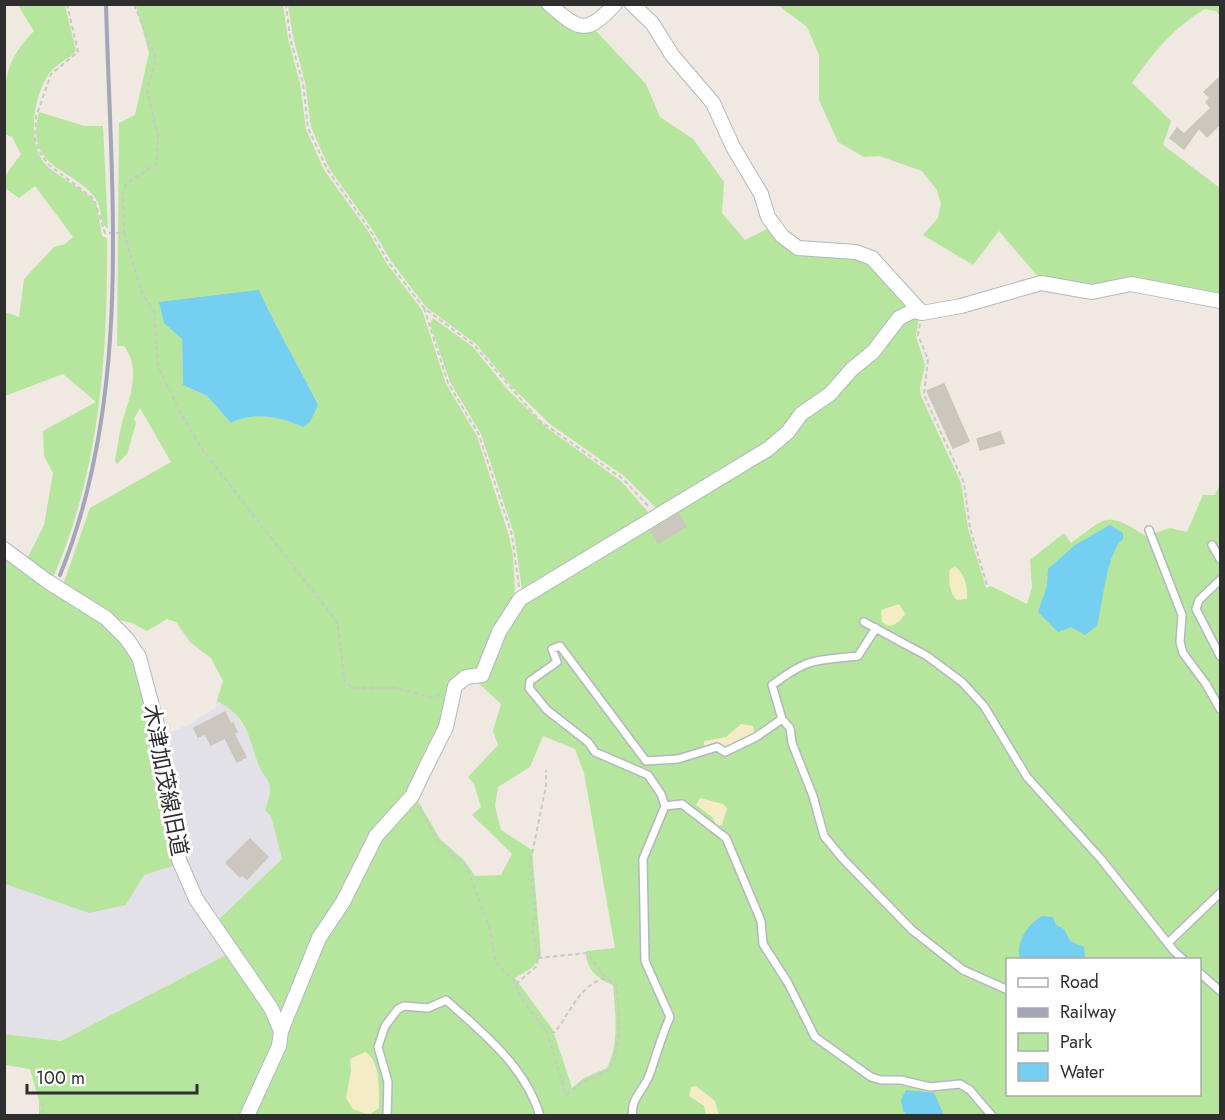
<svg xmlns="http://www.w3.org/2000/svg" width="1225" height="1120" viewBox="0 0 1225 1120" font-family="Jost,'Noto Sans JP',sans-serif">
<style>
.industrial{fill:#e3e1e8}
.green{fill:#b6e59e;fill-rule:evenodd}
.sand{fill:#f3ecc5}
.water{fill:#75cff0}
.building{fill:#cbc7bf;stroke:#cbc5ba;stroke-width:1.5}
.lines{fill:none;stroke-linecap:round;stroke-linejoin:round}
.service-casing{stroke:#b4b7c1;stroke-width:10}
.minor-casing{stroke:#b4b7c1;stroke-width:16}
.path{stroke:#c9c9c9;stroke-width:2;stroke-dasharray:4.5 3;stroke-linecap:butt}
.service{stroke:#fff;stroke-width:7}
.minor{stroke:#fff;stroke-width:14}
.rail{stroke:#a3a6b8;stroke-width:4}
.labels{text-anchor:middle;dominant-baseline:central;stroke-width:6;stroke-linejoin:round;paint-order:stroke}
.street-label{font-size:22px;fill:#2e2e2e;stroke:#fff}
</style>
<rect width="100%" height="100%" fill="#efe9e1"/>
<path class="industrial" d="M217,701L234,710L249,736L260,769L268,779L271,789L265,810L271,816L282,859L217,921L200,897L183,859L164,735L192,723L215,708Z
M176,865L228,954L61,1041L5,1034V884L89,913L126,905L144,875Z"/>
<path class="green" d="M22,5H65L76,51C69,59 58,63 51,71C33,94 25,145 48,167C62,179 80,187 93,200L97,207L102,236L107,238C108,354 100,472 52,580L25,563L44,525L53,473L44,456L43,431L96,402L63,374L5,396V312L19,317L24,279L54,247L65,244L73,237L35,186L19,198L5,188V176L21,154L12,137L5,134C5,85 0,66 34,31L19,7Z
M136,5H283L288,38L300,83L306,129L324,170L368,231L387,264L422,310L446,384L477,436L509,536L513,555L515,597L480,666L453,678L442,727L411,792L375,831L283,1023L217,921L282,859L271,816L265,810C267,803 271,794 270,787C269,779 262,774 259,766C248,736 248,717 217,701L223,681L211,658L190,642L176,622L167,619L147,631L132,623L115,619L63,585L90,508L171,462L140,408L134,419L136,423L127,454L117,464L115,461C117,449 119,435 122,423C129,398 142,370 124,346H117L119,123L135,115L149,53ZM259,290C277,330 299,366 318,405L303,427C280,416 253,411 231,423L207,396L183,385L182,339L177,333Z
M288,5H544L594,29L646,84L660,117L693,139L724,182L722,213L745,240L769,228L787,247L855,255L876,264L912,308L766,447L659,511L625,477L550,424L511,386L476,344L426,307L391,261L372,229L329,168L311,127L305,82L293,37Z
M778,5H1220V16L1216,11L1205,9C1174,27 1153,53 1132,83L1171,121L1163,145L1220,188V298L1149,282L1092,288L1040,279L999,231L973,265L923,235L938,218L941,204L937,190L922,171L879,156L864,157L838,142L819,100V55L807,27Z
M39,112L85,126H103L108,229C98,222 103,209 96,199C72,166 24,170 39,112Z
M915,314L919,318L916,336L925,365L920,388L921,396L961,483L968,528L986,588L991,586L1027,604L1032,587L1030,560L1064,533L1071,543C1108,516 1106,511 1146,536L1170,528L1187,532L1203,495H1215L1220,484V1115L252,1116L323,941L380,839L415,796L440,839L464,860L475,876L501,875L512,854L472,815L481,807L474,784L468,777L498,745L493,731L501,704L475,680L525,599L770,452L895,327ZM543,736L575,749L584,773L615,948L586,951C585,968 598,980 613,985C615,1012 620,1042 607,1068L584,1078L572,1088L553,1030L515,978L533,967L541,955L532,850L501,830L495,806L498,787L530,767ZM1008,960H1200V1094H1008Z
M433,318L473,347L507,389L547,428L621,481L648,512V518L527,593L522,589L514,534L481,434L450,382L430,324Z
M4,556L115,632L136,660L156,735L176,865L144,875L126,905L89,913L5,884Z
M228,954L273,1021L276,1039L242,1115L39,1116V1101L30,1069L5,1065L4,1034L61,1041Z"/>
<path class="sand" d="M955,567C965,572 968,590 967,599L957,600C949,594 948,578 950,569Z
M899,604L905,614C899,623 891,630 882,622L881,610Z
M741,724L753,726L755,735L712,753L704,748V741L726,737Z
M700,798L723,804L727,808L722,825L717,826L712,817L696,805Z
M365,1052C381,1061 379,1091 379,1108L369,1115L353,1109L346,1098L351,1071L350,1059Z
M696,1086L715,1101L719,1115H706L704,1106L689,1096L691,1087Z"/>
<path class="water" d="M259,290C277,330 299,366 318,405L310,422L303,427C281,417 253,411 231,423L207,396L183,385L182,339L164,323L159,302Z
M1110,525L1123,533V539C1106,553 1103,604 1097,626L1085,635L1071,627L1058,632L1038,612L1047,586L1048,569L1075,545Z
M1042,916L1053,917L1056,925L1064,929L1070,941L1084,947L1085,959H1020C1015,943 1028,924 1042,916Z
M906,1090L934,1093L944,1115H908L903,1111L901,1100Z"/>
<path class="building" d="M1221,76V123L1207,137L1199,128L1184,149L1170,138L1177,128L1184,134L1211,108L1206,102L1210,98L1204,92Z
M944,384L969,441L953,448L927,391Z
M1000,432L1004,443L980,450L977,439Z
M679,514L686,526L658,543L651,531Z
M225,712L231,724L233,723L237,732L234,734L246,757L237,762L225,738L211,745L205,734L198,737L194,728Z
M250,839L268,857L247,879L242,875L240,877L226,863Z"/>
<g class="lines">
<defs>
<path id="service" d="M1149,530L1182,615L1180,642L1183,653L1206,684L1220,709
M1212,545L1220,559
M1220,580L1199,600L1196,609L1220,656
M864,622L927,656L962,682L984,706L1027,777L1101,859L1174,951L1184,960
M782,719L790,728L792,743L813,796L824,836L843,859L912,930L963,970L1008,990
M665,806L682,804L726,838L761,921L763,944L788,983L815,1037L871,1077L881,1080H901L930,1087L960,1084L970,1090L992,1116
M1169,942L1220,893
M1200,973L1220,991
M387,1116L388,1082L378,1047L385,1026L398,1009L404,1006L428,1008L446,1000C482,1032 526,1067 540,1116
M633,1116C629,1101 644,1089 649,1076C656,1057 661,1037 670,1017L645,961L643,859L665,806L661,794L648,775L595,752L588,742L547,710L529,688L530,681L557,662L552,649L560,646L646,761L678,759L717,747L725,752L756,737L782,719L772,685C810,657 813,661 858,656L876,628"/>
<path id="minor" d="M549,4C579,30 586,36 615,4
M632,4L652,23L672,55L713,103L733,147L761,194L768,217L782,236L798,248L856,252L872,258L922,313
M4,549L47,581L106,618L127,639L139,657L159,732L179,860L196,899L271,1008L281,1031L279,1046L247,1116
M281,1031L319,938L343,902L376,836L412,796L423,773L446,727L455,686L466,677L482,675L499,632L520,599L768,449L788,432L801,414L830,394L852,369L873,352L899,318L913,311L922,313L961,306L1041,283L1092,292L1131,284L1220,301"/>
</defs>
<use href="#service" class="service-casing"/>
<use href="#minor" class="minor-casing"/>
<path class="path" d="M67,4L78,52L51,74L36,117L35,139L40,153L49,165L94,199L105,233H124L142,293L154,311L158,366L180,412L204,452L337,622L345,682L353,688H395L433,698L442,693
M286,4L290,38L303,83L308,128L327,169L370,230L389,263L424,308L474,345L540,421L623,479L650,508
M124,233L123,192L127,183L157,163L158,136L147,90L156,59L134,4
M424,308L448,383L479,435L512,535L519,587
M920,324L918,335L928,359L924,395L964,483L970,528L987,585
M418,806L438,841L467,867L489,927L496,963L513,980L522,999L547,1032H555C570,1013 580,984 606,978
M538,958L587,953L606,978L616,984C619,1013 623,1044 609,1070L585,1081L566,1095L547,1032
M516,984L537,966L538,953L532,930L536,916L530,864L546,786V770
M42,1102L43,1116"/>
<use href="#service" class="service"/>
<use href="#minor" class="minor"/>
<path class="rail" d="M60,575C133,395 111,194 106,4"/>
</g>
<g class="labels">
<g class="street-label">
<text transform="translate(166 780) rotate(79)">木津加茂線旧道</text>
</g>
</g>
<rect width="1225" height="1120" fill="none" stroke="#2e2e2e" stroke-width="12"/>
<rect x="1006" y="958" width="195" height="138" fill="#ffffff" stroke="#ababab" stroke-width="1.5"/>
<rect x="1018" y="978" width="30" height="9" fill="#ffffff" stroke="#ababab" stroke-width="1.5"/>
<text x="1060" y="988" font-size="18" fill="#2e2e2e">Road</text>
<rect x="1018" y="1008" width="30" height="9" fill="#a3a6b8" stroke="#ababab" stroke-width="1.5"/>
<text x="1060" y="1018" font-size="18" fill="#2e2e2e">Railway</text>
<rect x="1018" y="1033" width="30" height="18" fill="#b6e59e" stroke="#ababab" stroke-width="1.5"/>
<text x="1060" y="1048" font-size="18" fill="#2e2e2e">Park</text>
<rect x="1018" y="1063" width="30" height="18" fill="#75cff0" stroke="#ababab" stroke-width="1.5"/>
<text x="1060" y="1078" font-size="18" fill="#2e2e2e">Water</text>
<path d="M27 1084v9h170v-9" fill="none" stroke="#2e2e2e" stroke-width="3"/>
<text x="36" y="1084" font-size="18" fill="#2e2e2e" stroke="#ffffff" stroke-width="4.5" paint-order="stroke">100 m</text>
</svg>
